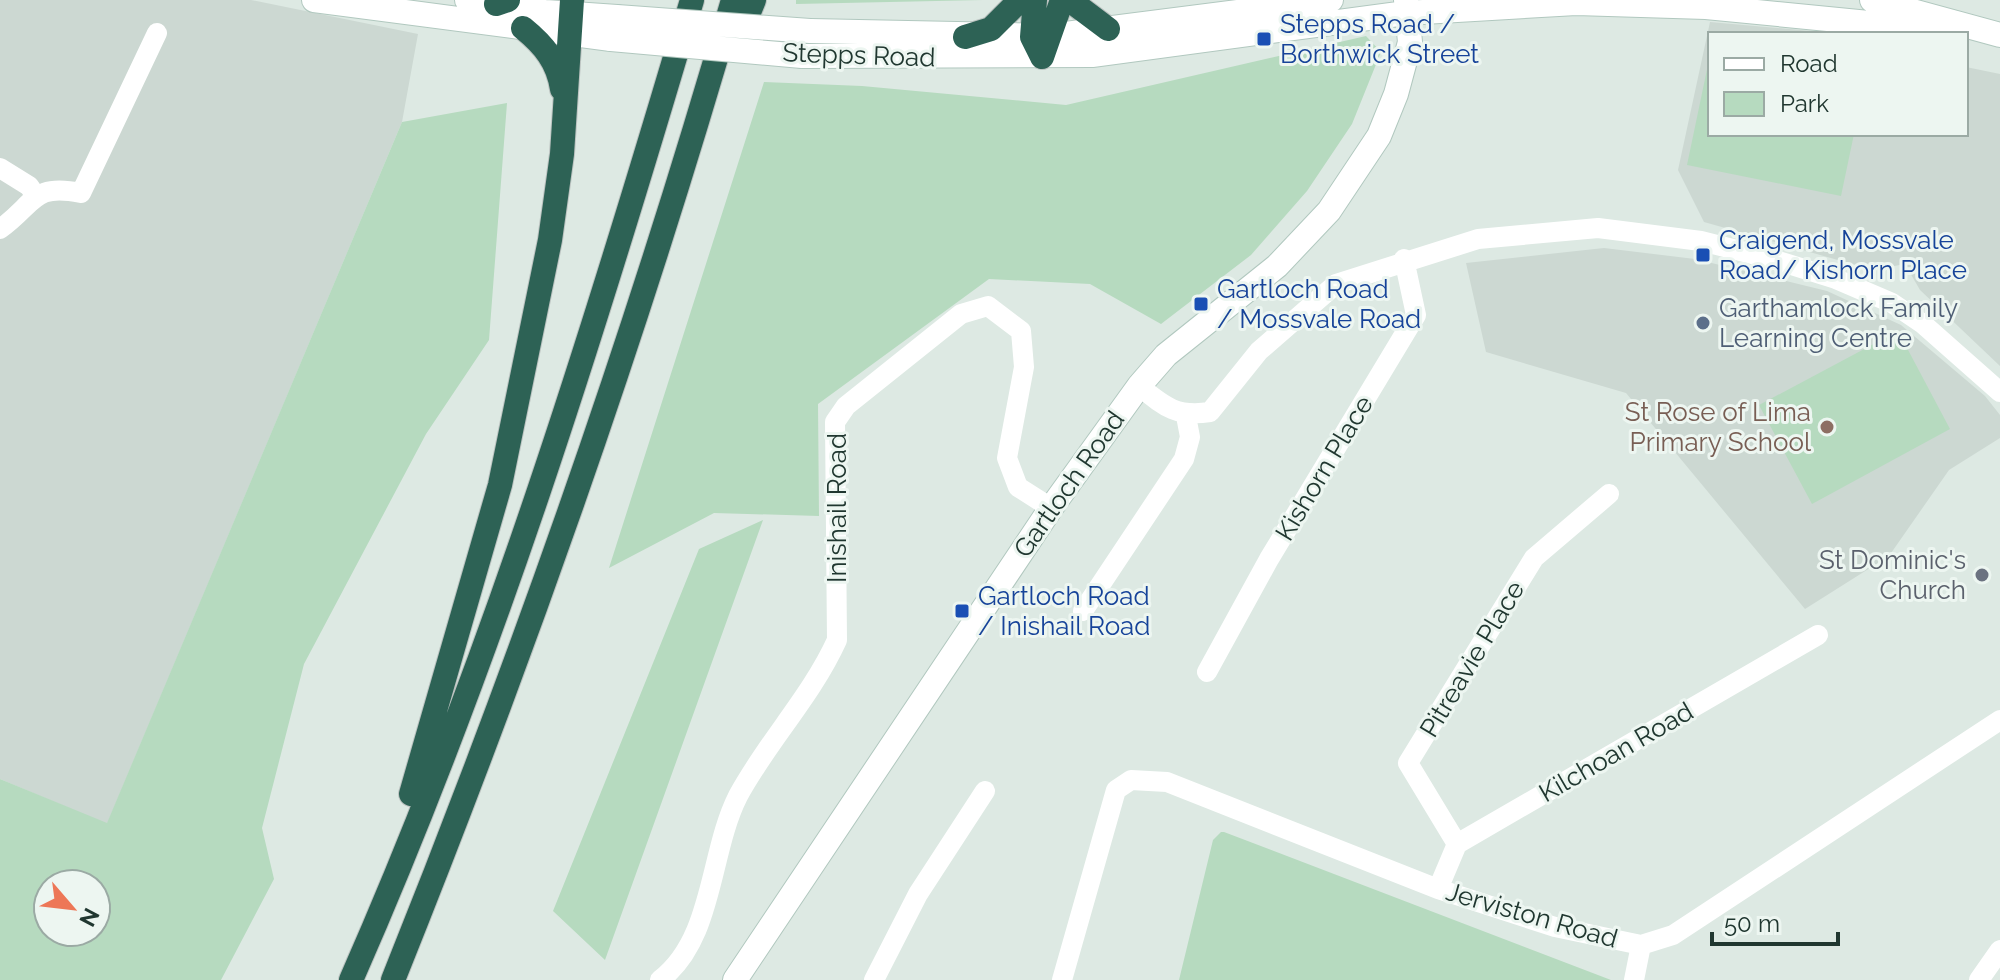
<svg xmlns="http://www.w3.org/2000/svg" width="2000" height="980" viewBox="0 0 2000 980" font-family="Raleway,sans-serif">
<style>
.built{fill:#ccd8d2}
.green{fill:#b6dabf;fill-rule:evenodd}
.lines{fill:none;stroke-linecap:round;stroke-linejoin:round}
.secondary-casing{stroke:#b1c8bf;stroke-width:26}
.highway-casing{stroke:#bcc3c1;stroke-width:26}
.street{stroke:#fff;stroke-width:20}
.secondary{stroke:#fff;stroke-width:24}
.highway{stroke:#2d6255;stroke-width:24}
.secondary-bridge-casing{stroke:#b1c8bf;stroke-width:26;stroke-linecap:butt}
.secondary-bridge{stroke:#fff;stroke-width:24}
.transit-dot{fill:#1a4fb4;stroke:#edf6f1;stroke-width:3}
.service-dot{fill:#5c6f8a;stroke:#edf6f1;stroke-width:3}
.education-dot{fill:#8d6e63;stroke:#edf6f1;stroke-width:3}
.worship-dot{fill:#6b7280;stroke:#edf6f1;stroke-width:3}
.labels{text-anchor:middle;dominant-baseline:central;stroke-width:6;stroke-linejoin:round;paint-order:stroke}
.transit-label{font-size:26px;fill:#164399;stroke:#edf6f1;text-anchor:start}
.street-label{font-size:26px;fill:#203730;stroke:#edf6f1}
.service-label{font-size:26px;fill:#4e5e75;stroke:#edf6f1;text-anchor:start}
.education-label{font-size:26px;fill:#785e54;stroke:#edf6f1;text-anchor:end}
.worship-label{font-size:26px;fill:#5b616d;stroke:#edf6f1;text-anchor:end}
</style>
<rect width="100%" height="100%" fill="#dde9e3"/>
<path class="built" d="M0,0H251L418,34L402,122L107,824L0,779Z
M1710,22L1844,34H1710V134H1966V67L2000,74V366L1920,290L1905,264L1873,270L1704,222L1678,170Z
M1604,248L1695,259L1827,291L1901,325L1985,396L2000,415V438L1949,470L1889,556L1805,609L1626,393L1486,352L1466,263Z"/>
<path class="green" d="M796,0H983L796,4Z
M1366,36L1381,52L1352,124L1307,191L1251,255L1161,324L1090,284L989,279L818,404L819,516L714,513L609,568L764,82L862,86L1066,105Z
M1710,55V134H1854L1841,196L1687,165Z
M507,103L489,340L426,434L304,664L262,828L274,879L221,980H0V779L107,823L402,122ZM48,884H96V932H48Z
M1898,331L1950,429L1812,504L1759,405Z
M763,520L605,960L553,911L699,549Z
M1221,832H1224L1611,980H1179L1213,840Z"/>
<g class="lines">
<defs>
<path id="secondary" d="M314,0L611,39
M467,0L545,12L617,17
M1872,0L2000,35
M810,31L1050,36L1331,0
M802,56L1092,55L1406,13L1576,3L1706,7L1889,25L1944,22
M735,980L1051,508L1139,386L1166,355L1277,266L1329,211L1379,136L1396,94L1410,42L1406,0"/>
<path id="highway" d="M1035,0L1032,37L1042,57
M1075,0L1076,5L1108,29
M496,4L508,0
M523,28C544,45 558,62 562,89
M965,37L991,29L1020,0
M737,42L754,0
M1042,57L1062,0
M411,794L500,485L550,240L562,154L572,0
M351,980C491,663 594,332 692,0
M393,980C522,659 637,333 733,0"/>
</defs>
<use href="#secondary" class="secondary-casing"/>
<use href="#highway" class="highway-casing"/>
<path class="street" d="M0,168L29,186L36,196
M0,229C36,203 32,183 81,193L157,33
M1139,386C1165,407 1176,417 1210,412L1259,351L1336,284L1478,239L1598,228L1701,241L1772,259L1836,279L1892,303L1923,324L2000,392
M1083,611L1184,459L1190,437L1186,416
M1207,672L1269,559L1416,315L1404,259
M1457,844L1408,763L1534,558L1609,494
M1438,889L1457,844L1818,635
M660,980C714,939 709,853 738,796C767,742 811,697 837,640L835,422L846,406L961,314L988,306L1021,331L1024,367L1007,458L1018,487L1051,508
M874,980L918,894L985,791
M1062,980L1116,790L1131,780L1167,782L1438,889L1555,927L1641,945L1673,935L2000,720
M1634,980L1641,945
M1979,980L2000,950"/>
<use href="#secondary" class="secondary"/>
<use href="#highway" class="highway"/>
<defs>
<path id="secondary-bridge" d="M617,17L810,31
M611,39L802,56"/>
</defs>
<use href="#secondary-bridge" class="secondary-bridge-casing"/>
<use href="#secondary-bridge" class="secondary-bridge"/>
</g>
<g class="transit-dot">
<rect x="1256" y="31" width="16" height="16" rx="4"/>
<rect x="1695" y="247" width="16" height="16" rx="4"/>
<rect x="1193" y="296" width="16" height="16" rx="4"/>
<rect x="954" y="603" width="16" height="16" rx="4"/>
</g>
<circle class="service-dot" cx="1703" cy="323" r="8"/>
<circle class="education-dot" cx="1827" cy="427" r="8"/>
<circle class="worship-dot" cx="1982" cy="575" r="8"/>
<g class="labels">
<g class="transit-label">
<text x="1280" y="24">Stepps Road /<tspan x="1280" dy="30">Borthwick Street</tspan></text>
<text x="1719" y="240">Craigend, Mossvale<tspan x="1719" dy="30">Road/ Kishorn Place</tspan></text>
<text x="1217" y="289">Gartloch Road<tspan x="1217" dy="30">/ Mossvale Road</tspan></text>
<text x="978" y="596">Gartloch Road<tspan x="978" dy="30">/ Inishail Road</tspan></text>
</g>
<g class="street-label">
<text transform="translate(859 55) rotate(2)">Stepps Road</text>
<text transform="translate(1324 468) rotate(-59)">Kishorn Place</text>
<text transform="translate(1069 484) rotate(-55)">Gartloch Road</text>
<text transform="translate(837 508) rotate(-90)">Inishail Road</text>
<text transform="translate(1472 659) rotate(-59)">Pitreavie Place</text>
<text transform="translate(1616 752) rotate(-30)">Kilchoan Road</text>
<text transform="translate(1532 915) rotate(16)">Jerviston Road</text>
</g>
<g class="service-label">
<text x="1719" y="308">Garthamlock Family<tspan x="1719" dy="30">Learning Centre</tspan></text>
</g>
<g class="education-label">
<text x="1811" y="412">St Rose of Lima<tspan x="1811" dy="30">Primary School</tspan></text>
</g>
<g class="worship-label">
<text x="1966" y="560">St Dominic's<tspan x="1966" dy="30">Church</tspan></text>
</g>
</g>
<rect x="1708" y="32" width="260" height="104" fill="#edf6f1" stroke="#9baaa4" stroke-width="2"/>
<rect x="1724" y="58" width="40" height="12" fill="#ffffff" stroke="#9baaa4" stroke-width="2"/>
<text x="1780" y="72" font-size="24" fill="#203730">Road</text>
<rect x="1724" y="92" width="40" height="24" fill="#b6dabf" stroke="#9baaa4" stroke-width="2"/>
<text x="1780" y="112" font-size="24" fill="#203730">Park</text>
<g transform="translate(72 908) rotate(118)"><circle r="38" fill="#edf6f1" stroke="#9baaa4" stroke-width="2"/>
<path d="M0-6L14 30L0 20L-14 30Z" fill="#ed7757"/>
<text y="-12" font-size="22" font-weight="bold" text-anchor="middle" fill="#203730">N</text>
</g>
<path d="M1712 932v12h126v-12" fill="none" stroke="#203730" stroke-width="4"/>
<text x="1724" y="932" font-size="24" fill="#203730" stroke="#edf6f1" stroke-width="6" paint-order="stroke">50 m</text>
</svg>
